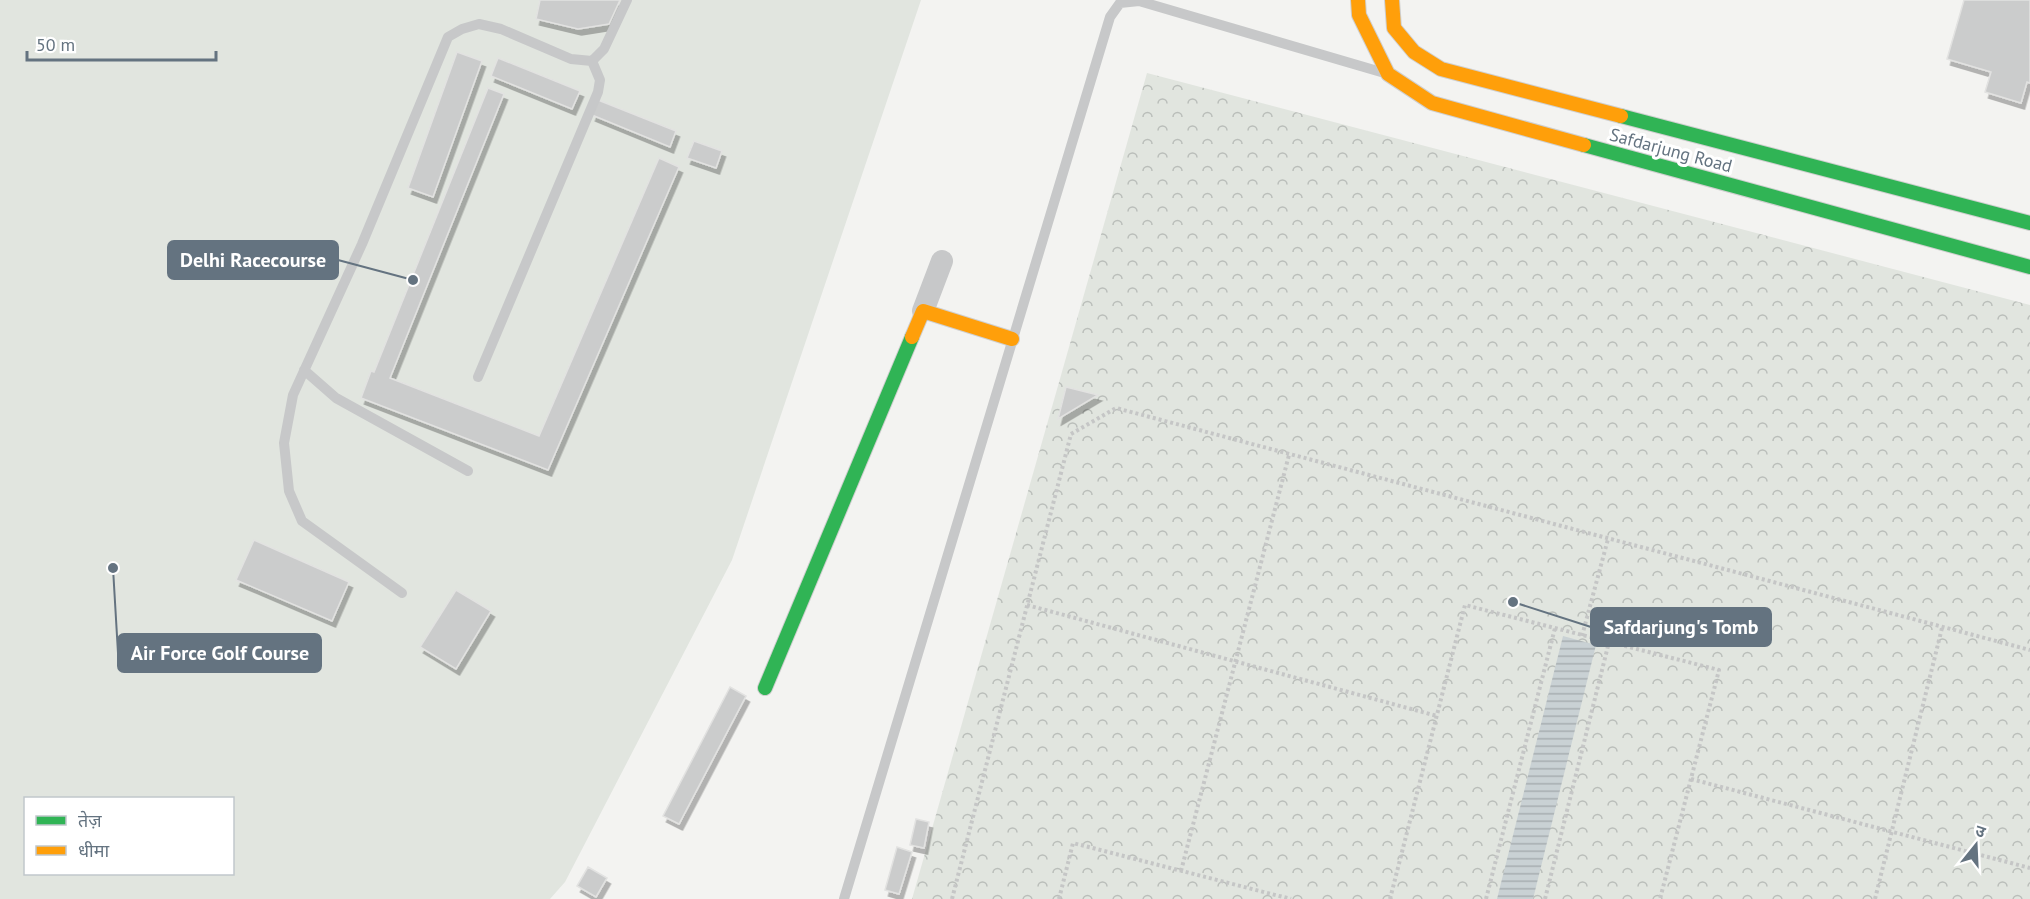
<svg xmlns="http://www.w3.org/2000/svg" width="2030" height="899" viewBox="0 0 2030 899" font-family="'PT Sans','Noto Sans Devanagari',sans-serif">
<style>
.grass{fill:#e1e5df;fill-rule:evenodd}
.park{fill:url(#park-crowns)}
.water{fill:url(#water-rules)}
.building{fill:#cbcccc;stroke:#e2e2e1;stroke-width:1.5;filter:url(#shadow)}
.lines{fill:none;stroke-linecap:round;stroke-linejoin:round}
.fast-casing{stroke:#cfcfcf;stroke-width:16}
.slow-casing{stroke:#cfcfcf;stroke-width:16}
.path{stroke:#c5c6c6;stroke-width:4;stroke-dasharray:3 3;stroke-linecap:butt}
.lane{stroke:#c7c8c9;stroke-width:10}
.street{stroke:#c7c8c9;stroke-width:22}
.fast{stroke:#30b455;stroke-width:14}
.slow{stroke:#ff9f0a;stroke-width:14}
.labels{text-anchor:middle;dominant-baseline:central;stroke-width:6;stroke-linejoin:round;paint-order:stroke}
.street-label{font-size:18px;fill:#647380;stroke:#fff}
.leader{fill:none;stroke:#647380;stroke-width:2}
.callout-dot{fill:#647380;stroke:#fff;stroke-width:2}
.callout{fill:#647380;stroke:#647380;stroke-width:2}
.callout-label{font-size:20px;text-anchor:middle;font-weight:bold;fill:#fff}
</style>
<defs>
<pattern id="park-crowns" width="20" height="18" patternUnits="userSpaceOnUse" patternTransform="scale(1.5)"><rect width="20" height="18" fill="#e1e5df"/><path d="M2 6a3 3 0 1 1 6 0M12 15a3 3 0 1 1 6 0" fill="none" stroke="#babeba"/></pattern>
<pattern id="water-rules" width="6" height="5" patternUnits="userSpaceOnUse" patternTransform="scale(1.5)"><rect width="6" height="5" fill="#c9d1d4"/><path d="M0 2.5h6" fill="none" stroke="#a7aeb1"/></pattern>
<filter id="shadow"><feDropShadow dx="3.5" dy="6" stdDeviation="0" flood-color="#0004"/></filter>
</defs>
<rect width="100%" height="100%" fill="#f3f3f1"/>
<path class="grass" d="M0,0H921L732,560L565,882L550,899H0ZM26,798H232V874H26Z"/>
<path class="park" d="M1147,73L2030,305V899H912Z"/>
<path class="water" d="M1563,636L1596,645L1533,899H1497Z"/>
<path class="building" d="M540,0H620L609,24L578,29L536,19Z
M1964,0H2030V83L2027,82L2021,103L1985,92L1991,72L1947,59Z
M457,52L482,61L433,197L408,188Z
M498,58L580,91L572,109L491,76Z
M488,88L504,94L390,378L539,436L659,158L679,167L548,470L361,398L371,371L374,372Z
M598,100L676,131L670,147L592,115Z
M694,141L722,151L716,168L687,158Z
M1066,387L1098,395L1058,419Z
M254,540L349,582L332,621L236,580Z
M456,590L491,611L456,669L420,647Z
M730,687L746,696L679,824L663,816Z
M916,819L929,822L924,848L910,845Z
M897,847L912,852L899,894L885,890Z
M588,867L607,878L596,897L577,886Z"/>
<g class="lines">
<defs>
<path id="fast" d="M1621,116L2030,223
M1584,145L2030,267
M765,688L912,337"/>
<path id="slow" d="M1358,0L1359,15L1388,74L1432,103L1584,145
M1392,0L1394,28L1414,52L1441,69L1621,116
M912,337L923,311L1012,339"/>
</defs>
<use href="#fast" class="fast-casing"/>
<use href="#slow" class="slow-casing"/>
<path class="path" d="M1027,605L1437,716
M1582,636L1608,539
M1691,779L2030,868
M1181,871L1289,455
M952,899L1071,434L1116,408L2030,650
M1059,899L1073,843L1291,899
M1390,899L1465,605L1719,670L1660,899
M1486,899L1555,628
M1545,899L1609,642
M1875,899L1942,628"/>
<path class="lane" d="M304,370L336,398L468,471
M478,377L598,92L600,80L592,61
M402,593L302,521L289,491L284,443L293,395L362,244L448,37L462,29L479,24L501,29L571,59L592,61L604,49L627,0
M844,899L1110,17L1120,3L1139,1L1381,72"/>
<path class="street" d="M923,311L942,261"/>
<use href="#fast" class="fast"/>
<use href="#slow" class="slow"/>
</g>
<g class="labels">
<g class="street-label">
<text transform="translate(1671 150) rotate(15)">Safdarjung Road</text>
</g>
</g>
<path class="leader" d="M413 280L338 260M1513 602L1591 627M113 568L118 653"/>
<g class="callout-dot">
<circle cx="413" cy="280" r="6"/>
<circle cx="1513" cy="602" r="6"/>
<circle cx="113" cy="568" r="6"/>
</g>
<g class="callout">
<rect x="168" y="241" width="170" height="38" rx="6"/>
<rect x="1591" y="608" width="180" height="38" rx="6"/>
<rect x="118" y="634" width="203" height="38" rx="6"/>
</g>
<g class="callout-label">
<text x="253" y="267">Delhi Racecourse</text>
<text x="1681" y="634">Safdarjung's Tomb</text>
<text x="220" y="660">Air Force Golf Course</text>
</g>
<rect x="24" y="797" width="210" height="78" fill="#ffffff" stroke="#c1c7cc" stroke-width="1.5"/>
<rect x="36" y="816" width="30" height="9" fill="#30b455" stroke="#c1c7cc" stroke-width="1.5"/>
<text x="78" y="827" font-size="18" fill="#647380">तेज़</text>
<rect x="36" y="846" width="30" height="9" fill="#ff9f0a" stroke="#c1c7cc" stroke-width="1.5"/>
<text x="78" y="857" font-size="18" fill="#647380">धीमा</text>
<g transform="translate(1976 845) rotate(18)" stroke="#ffffff" stroke-width="4.5" paint-order="stroke">
<path d="M0-4.5L10 22L0 15L-10 22Z" fill="#647380"/>
<text y="-9" font-size="16" font-weight="bold" text-anchor="middle" fill="#647380">उ</text>
</g>
<path d="M27 51v9h189v-9" fill="none" stroke="#647380" stroke-width="3"/>
<text x="36" y="51" font-size="18" fill="#647380" stroke="#ffffff" stroke-width="4.5" paint-order="stroke">50 m</text>
</svg>
